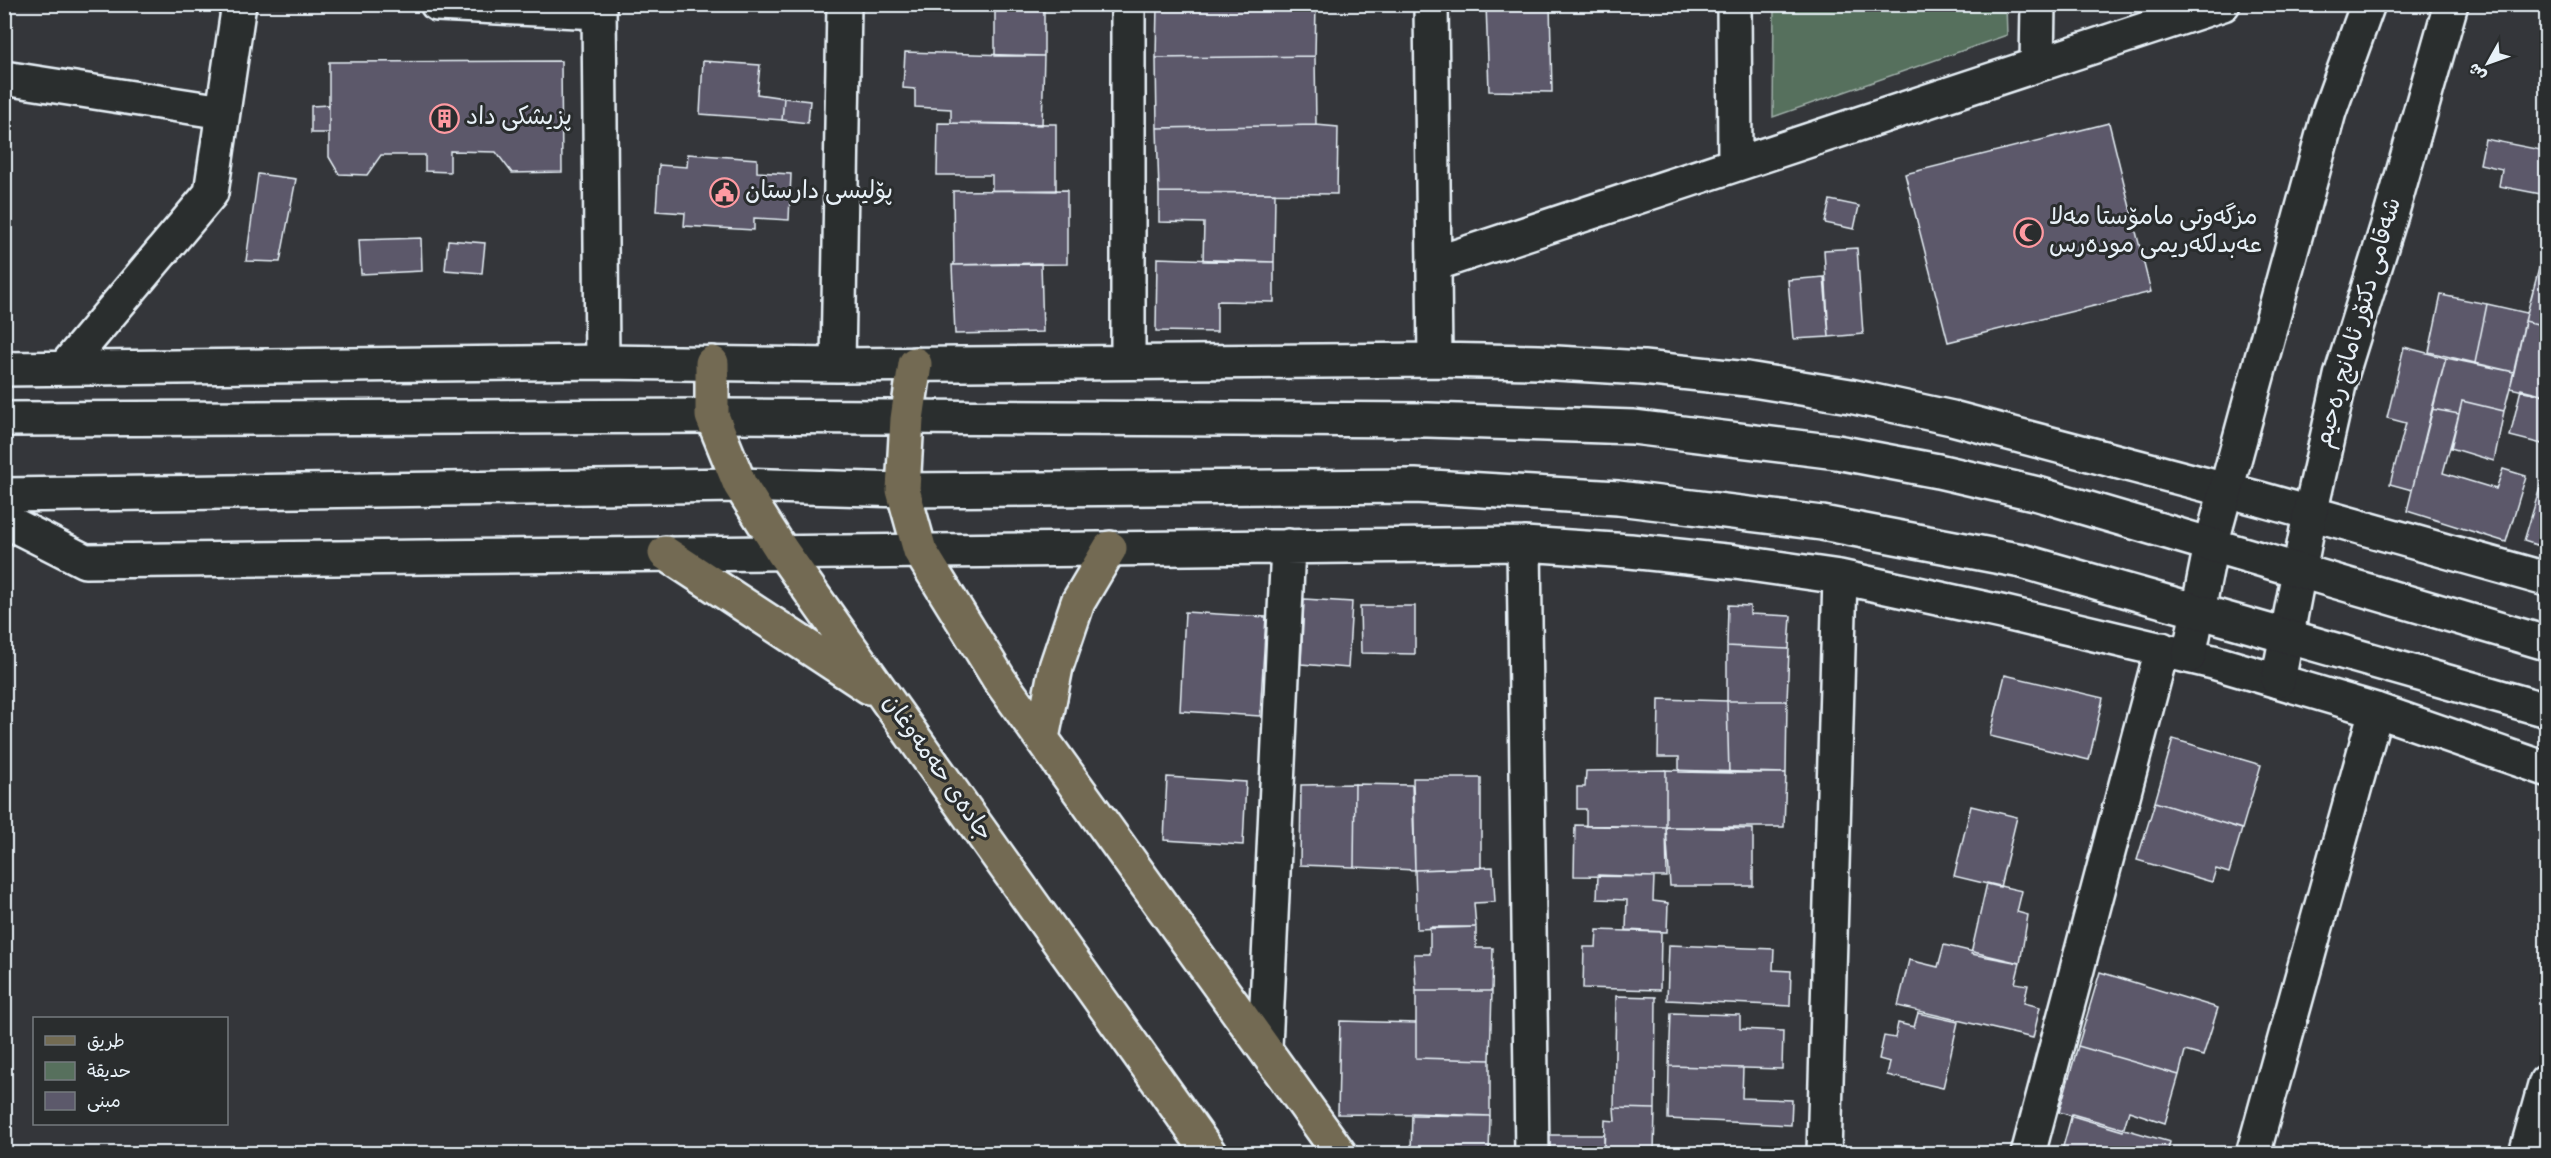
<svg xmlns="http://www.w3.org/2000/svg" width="2551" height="1158" viewBox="0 0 2551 1158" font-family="Dekko,'Playpen Sans Arabic',sans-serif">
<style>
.green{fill:#57705d;stroke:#a0b0aa;stroke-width:1.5}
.building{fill:#5c596b;stroke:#e8f1f8;stroke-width:1.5}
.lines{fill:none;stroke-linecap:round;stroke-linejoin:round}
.minor-casing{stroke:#e8f1f8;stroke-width:38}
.tertiary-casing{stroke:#e8f1f8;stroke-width:38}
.secondary-casing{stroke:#e8f1f8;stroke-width:38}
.primary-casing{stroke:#e8f1f8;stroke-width:38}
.minor{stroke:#2a2d2e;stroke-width:33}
.tertiary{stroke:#2a2d2e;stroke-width:33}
.secondary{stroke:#2a2d2e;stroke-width:33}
.primary{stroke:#736b52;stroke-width:33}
.labels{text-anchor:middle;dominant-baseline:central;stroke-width:6;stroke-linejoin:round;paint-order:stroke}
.poi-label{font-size:24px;fill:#e8f1f8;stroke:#2a2d2e;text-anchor:start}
.street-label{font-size:24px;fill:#e8f1f8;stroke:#2a2d2e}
</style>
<rect width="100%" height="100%" fill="#34363a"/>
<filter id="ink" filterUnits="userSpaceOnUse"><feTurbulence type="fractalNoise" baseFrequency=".0167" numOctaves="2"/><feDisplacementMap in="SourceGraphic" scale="12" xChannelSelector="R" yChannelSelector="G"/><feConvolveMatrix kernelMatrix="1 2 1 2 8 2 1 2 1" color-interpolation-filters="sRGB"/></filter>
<g filter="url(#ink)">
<path class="green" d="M1774,5H2006L2007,35L1773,117Z"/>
<path class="building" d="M995,4H1044V56H995Z
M1157,4H1316L1315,56L1156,58Z
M1486,4H1550L1552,92L1489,91Z
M905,52L1044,56L1042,125L951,123V109L915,107V89L903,88Z
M1315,56L1316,125L1157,128L1156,58Z
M561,61L562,172L512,173L496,152L450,151V172L425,171V155H381L367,175L339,174L329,157V62Z
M703,61L760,65L757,94L784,98L782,120L700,114Z
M784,98L810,101L808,123L782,120Z
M329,105V133H311V106Z
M938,123L1056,124V191L992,190V175H937Z
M2109,123L2151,292L1948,342L1905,174Z
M1316,125L1338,127L1337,194L1159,192L1157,128Z
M2485,139L2546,151V195L2499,186L2502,169L2480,164Z
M688,154L757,159V172L791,174L789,220L754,218V230L684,226L685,213L656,211L659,165L687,167Z
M258,174L296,179L280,262L246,261Z
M1067,190V264L954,265L953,191Z
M1159,192L1275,193L1274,262L1203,261L1204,223L1159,222Z
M1830,200L1859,206L1854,229L1825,223Z
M421,238L422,271L361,274L359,240Z
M448,240L485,243L482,273L445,270Z
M2546,242V326L2525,321Z
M1857,248L1863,334L1829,337L1824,250Z
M1157,258L1274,262V302L1217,301V332L1156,331Z
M1041,263L1043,332L955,334L952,265Z
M1824,277L1829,337L1793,339L1788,280Z
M2441,295L2487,304L2475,363L2429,352Z
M2487,304L2527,313L2514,372L2475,363Z
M2525,321L2546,326V396L2510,388Z
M2404,347L2446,358L2412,490L2390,484L2406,423L2387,418Z
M2446,358L2514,372L2504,411L2462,401L2459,414L2432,409Z
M2521,389L2546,395V445L2510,436Z
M2462,401L2504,411L2494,461L2451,448Z
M2432,409L2459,414L2443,473L2496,489L2503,469L2526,476L2506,542L2407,511Z
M2544,474L2546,475V548L2524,541Z
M1304,599L1352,602L1348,668L1301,664Z
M1728,605L1750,606V614L1791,616L1789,649L1727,646Z
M1360,606H1415V654L1361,653Z
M1185,612L1266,617L1260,716L1180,711Z
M1727,646L1789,649L1787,701H1727Z
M2005,675L2103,698L2089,760L1990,736Z
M1659,699L1727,701L1729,773L1679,772V757H1658Z
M1727,701H1787L1786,773H1729Z
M2173,739L2261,765L2242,829L2155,802Z
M1666,770V827L1586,826V809H1577V787H1585L1586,771Z
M1666,770L1786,773L1784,827H1666Z
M1167,777L1246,782L1243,845L1164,840Z
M1413,778H1481V868L1415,870Z
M1355,784L1354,867L1300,865L1301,785Z
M1355,784L1412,785L1415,870L1354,867Z
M2155,802L2242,829L2229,873L2216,869L2212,882L2137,860Z
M1971,806L2017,817L2000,887L1954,876Z
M1575,825L1666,827L1667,877L1574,876Z
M1666,827L1753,829V886H1670Z
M1493,867L1495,902L1474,903L1476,927L1417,929L1415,870Z
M1598,875L1654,877L1653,901L1668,903L1667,932L1626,930L1627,900L1597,899Z
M1987,883L2022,891L2017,912L2028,915L2020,963L1971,954Z
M1430,927H1476V948H1493L1492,991H1416L1414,954H1430Z
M1597,930L1661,932L1660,990L1583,988L1584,947H1596Z
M1669,945L1774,949L1773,970L1791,971L1790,1006L1667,1000Z
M1944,945L2020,963L2015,983L2028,985L2024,1003L2040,1007L2033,1038L1898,1006L1909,960L1938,967Z
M2100,972L2218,1008L2203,1056L2185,1051L2179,1075L2078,1046Z
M1416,991H1492L1490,1060L1416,1058Z
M1616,996L1656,997L1655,1109L1614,1108Z
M1671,1013L1740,1015V1029L1783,1031L1782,1069L1669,1066Z
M1918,1013L1958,1022L1943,1088L1887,1075L1890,1062L1879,1059L1884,1036L1895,1038L1898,1023L1914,1027Z
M1340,1021L1416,1023V1058L1490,1060V1116L1338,1114Z
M2078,1046L2179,1075L2165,1123L2129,1111L2123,1131L2059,1112Z
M1669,1066L1743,1068L1742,1098L1792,1100L1791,1125L1668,1119Z
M1614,1108L1655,1109L1654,1154H1604L1605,1120L1615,1121Z
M1412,1113L1490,1116L1489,1154H1411Z
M2072,1114L2170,1142L2167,1154H2061Z
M1547,1135H1604V1154H1547Z"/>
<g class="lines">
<defs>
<path id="minor" d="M437,4L599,12
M599,4L602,362
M1128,4V361
M1431,4L1435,360
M1734,4L1735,164
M2037,65L2223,4
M4,78L223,112
M1434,264L2037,65L2038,4
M838,365L844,4
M65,367L211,193L239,4
M4,369L602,362L838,365L1435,360L1539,362L1643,368L1747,379L1850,396L1952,418L2260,499L2546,579
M4,520L85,561L1524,544L1630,551L1735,562L1840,577L2001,612L2213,662L2376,710L2546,769
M1524,544L1532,1154
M1265,1047L1288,546
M1824,1154L1840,577
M2028,1154L2162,649
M2253,1154L2376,710
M2526,1154L2546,1082"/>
<path id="tertiary" d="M2189,656L2211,545L2329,112L2368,4
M2278,681L2310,514L2341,376L2391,215L2451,4"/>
<path id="secondary" d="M4,419L712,416L1428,420L1633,427L1837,452L1938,471L2038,494L2546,643
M4,495L740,485L903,490L1415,486L1618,498L1822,523L2022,561L2546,710"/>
<path id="primary" d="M712,363V416L740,485L782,551L887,700L1210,1154
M915,364L907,419L903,490L920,551L999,679L1340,1154
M665,553L869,687
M1042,738L1056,667L1078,602L1110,548"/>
</defs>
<use href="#minor" class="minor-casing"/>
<use href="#tertiary" class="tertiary-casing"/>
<use href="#secondary" class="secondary-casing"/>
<use href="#primary" class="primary-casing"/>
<use href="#minor" class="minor"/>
<use href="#tertiary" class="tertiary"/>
<use href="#secondary" class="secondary"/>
<use href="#primary" class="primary"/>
</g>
</g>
<defs>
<symbol id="building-ring" viewBox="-11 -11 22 22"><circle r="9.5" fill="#2a2d2e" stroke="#ff9aa2" stroke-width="1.5"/><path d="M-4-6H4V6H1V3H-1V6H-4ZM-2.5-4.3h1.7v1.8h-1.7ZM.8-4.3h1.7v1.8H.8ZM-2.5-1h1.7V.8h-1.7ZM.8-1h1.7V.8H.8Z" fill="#ff9aa2"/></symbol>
<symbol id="civic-ring" viewBox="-11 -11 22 22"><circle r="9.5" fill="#2a2d2e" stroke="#ff9aa2" stroke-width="1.5"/><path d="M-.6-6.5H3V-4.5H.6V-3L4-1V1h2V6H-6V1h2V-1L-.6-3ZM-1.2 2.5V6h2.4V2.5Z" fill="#ff9aa2"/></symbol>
<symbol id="mosque-ring" viewBox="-11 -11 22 22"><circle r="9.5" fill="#2a2d2e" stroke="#ff9aa2" stroke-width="1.5"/><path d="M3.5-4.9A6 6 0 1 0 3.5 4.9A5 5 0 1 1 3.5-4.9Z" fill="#ff9aa2"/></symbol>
</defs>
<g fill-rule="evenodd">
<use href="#building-ring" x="428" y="102" width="33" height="33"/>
<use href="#civic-ring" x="708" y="176" width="33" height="33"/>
<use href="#mosque-ring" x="2012" y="216" width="33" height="33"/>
</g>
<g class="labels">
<g class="poi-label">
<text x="466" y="119">پزیشکی داد</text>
<text x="745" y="193">پۆلیسی دارستان</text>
<text x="2049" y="219">مزگەوتی مامۆستا مەلا<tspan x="2049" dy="28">عەبدلکەریمی مودەرس</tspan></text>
</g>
<g class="street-label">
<text transform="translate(2360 323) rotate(-74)">شەقامی دکتۆر ئامانج رەحیم</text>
<text transform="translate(936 769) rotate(55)">جادەی حەمەوغان</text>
</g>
</g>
<rect width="2551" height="1158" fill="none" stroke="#2a2d2e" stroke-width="24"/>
<rect x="12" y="12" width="2527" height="1134" fill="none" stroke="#e8f1f8" stroke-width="2" filter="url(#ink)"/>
<rect x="33" y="1017" width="195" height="108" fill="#2a2d2e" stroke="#767b7f" stroke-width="1.5"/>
<rect x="45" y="1036" width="30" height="9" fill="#736b52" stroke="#767b7f" stroke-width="1.5"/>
<text x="87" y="1047" font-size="18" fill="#e8f1f8">طريق</text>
<rect x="45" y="1062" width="30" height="18" fill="#57705d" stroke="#767b7f" stroke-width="1.5"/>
<text x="87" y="1077" font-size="18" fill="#e8f1f8">حديقة</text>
<rect x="45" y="1092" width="30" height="18" fill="#5c596b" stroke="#767b7f" stroke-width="1.5"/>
<text x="87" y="1107" font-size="18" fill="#e8f1f8">مبنى</text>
<g transform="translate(2488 63) rotate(230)" stroke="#2a2d2e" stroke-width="4.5" paint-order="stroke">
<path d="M0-4.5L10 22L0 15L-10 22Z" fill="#e8f1f8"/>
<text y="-9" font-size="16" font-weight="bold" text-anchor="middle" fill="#e8f1f8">ش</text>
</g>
</svg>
